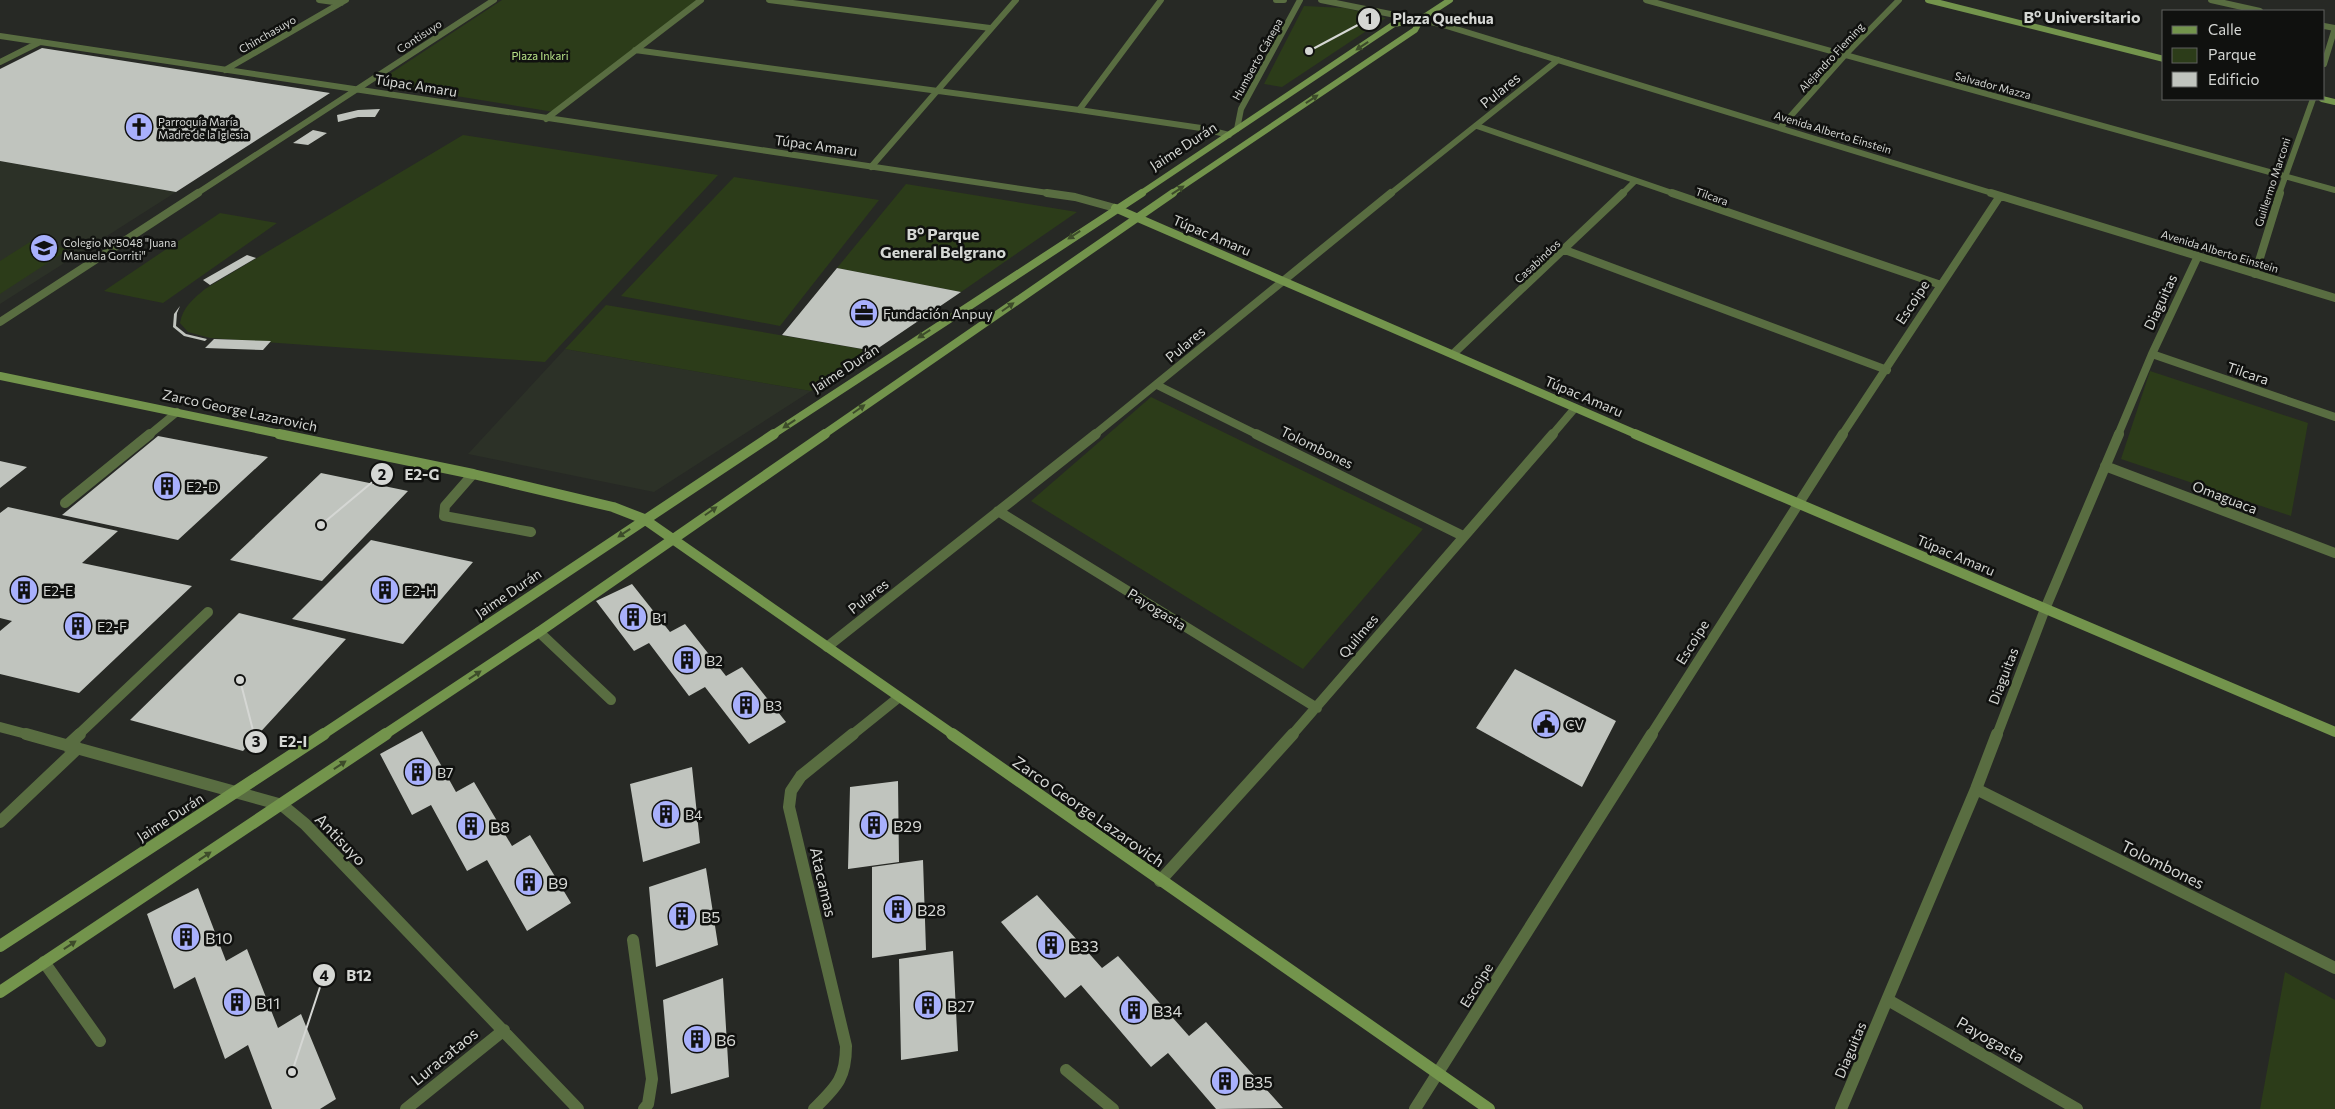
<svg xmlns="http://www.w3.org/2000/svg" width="2335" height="1109" viewBox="0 0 2335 1109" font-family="Commissioner,sans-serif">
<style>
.built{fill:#2c3127}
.green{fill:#2c3c19}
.building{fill:#c0c4be}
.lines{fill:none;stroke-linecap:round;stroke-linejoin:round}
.street-far3{stroke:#596d41;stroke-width:6}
.street-far2{stroke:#596d41;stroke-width:8}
.street-far1{stroke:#596d41;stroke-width:10}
.street{stroke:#596d41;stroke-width:12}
.secondary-far3{stroke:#73944c;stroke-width:6}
.secondary-far2{stroke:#73944c;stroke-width:8}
.secondary-far1{stroke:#73944c;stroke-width:10}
.secondary{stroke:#73944c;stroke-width:12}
.oneway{fill:#3d4c2a}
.labels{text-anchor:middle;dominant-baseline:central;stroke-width:5;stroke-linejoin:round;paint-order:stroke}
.far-street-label{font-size:11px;fill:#d5d7d4;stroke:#10110f}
.far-park-label{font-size:11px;fill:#b7e287;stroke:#10110f}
.far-poi-label{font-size:11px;fill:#d5d7d4;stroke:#10110f;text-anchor:start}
.street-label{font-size:14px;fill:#d5d7d4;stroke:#10110f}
.poi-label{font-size:14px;fill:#d5d7d4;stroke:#10110f;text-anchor:start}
.far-district-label{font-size:16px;font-weight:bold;fill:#d5d7d4;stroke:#10110f}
.near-street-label{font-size:16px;fill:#d5d7d4;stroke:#10110f}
.near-poi-label{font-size:16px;fill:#d5d7d4;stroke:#10110f;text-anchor:start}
.leader{fill:none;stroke:#d5d7d4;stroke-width:2}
.callout-dot{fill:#d5d7d4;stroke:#10110f;stroke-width:2}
.mark-label{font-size:15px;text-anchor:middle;font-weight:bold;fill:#111}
.callout-label{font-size:15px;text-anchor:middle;font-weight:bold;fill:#d5d7d4;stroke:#10110f;stroke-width:5;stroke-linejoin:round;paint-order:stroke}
</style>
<rect width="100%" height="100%" fill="#272925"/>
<path class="built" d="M0,161L176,192L0,304Z
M565,349L811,391L654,492L468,454Z"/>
<path class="green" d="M502,0H701L554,112L376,83Z
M1304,6L1345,8L1386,18L1282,87L1264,84Z
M463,135L718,175L545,362L210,338L188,332L180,323C183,307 193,299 205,289Z
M734,177L879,200L780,326L621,296Z
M906,184L1077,212L961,292L837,268Z
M220,213L277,223L163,303L104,291Z
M30,242L69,249L0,294V261Z
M606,305L873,351H874L811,391L565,349Z
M2150,371L2308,423L2291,516L2121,459Z
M1151,397L1423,529L1303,669L1031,501Z
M2285,972L2335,1000V1109H2260Z"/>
<path class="building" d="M42,48L330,93L176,192L0,161V69Z
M380,109L375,117H358L338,122L337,115L358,110Z
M313,130L327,133L308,145L293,143Z
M247,255L256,258L210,285L203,280Z
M837,268L961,292L874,351L782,335Z
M180,306L177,313L176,326L186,334L207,339L205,341L184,336L173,327L174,314Z
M214,339L271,341L263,350L205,348Z
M158,436L268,457L178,540L62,515Z
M0,461L27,467L0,488Z
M321,473L408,491L322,581L230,560Z
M8,507L118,531L82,563L192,586L79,693L0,674V631L12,621L0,618V513Z
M371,540L473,562L403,644L292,619Z
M632,584L670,632L685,624L726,676L742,667L786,722L749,744L705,687L689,696L649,643L634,651L596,601Z
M239,613L346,639L243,751L130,720Z
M1515,669L1616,721L1582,787L1476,728Z
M422,731L456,792L474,782L512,846L530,835L571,903L527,931L487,860L467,871L431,805L412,815L380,754Z
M692,767L700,843L643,862L630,784Z
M898,781L899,862L848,869L850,787Z
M923,860L926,950L872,958V867Z
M706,868L718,945L656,967L649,887Z
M198,888L226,961L247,949L278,1028L301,1014L336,1099L320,1109H272L248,1045L225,1059L195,977L174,989L147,914Z
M1037,895L1102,968L1118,956L1189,1036L1206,1022L1283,1108L1216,1109L1168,1053L1151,1067L1081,985L1065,998L1001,922Z
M953,951L958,1051L901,1060L899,959Z
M723,978L729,1077L671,1094L663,1000Z"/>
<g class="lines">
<path class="street-far3" d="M319,0L341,3
M769,0L990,28
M1276,0H1284
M1321,0L1440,24L1995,194
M1646,0L2335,190
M2211,0L2260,11
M2324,26L2335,28
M0,36L1055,194
M635,50L1079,110L1201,128L1229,135
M0,62L40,42
M2324,64L2335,28
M225,70L346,0
M1079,110L1161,0
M546,119L701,0
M1477,126L1675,194
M1780,128L1845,55L1899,0
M1237,129L1241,109L1300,0
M871,167L1016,0
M196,194L494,0
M1390,194L1558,60
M1622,194L1635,181
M2279,194L2313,99"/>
<path class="street-far2" d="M1047,193L1075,197L1115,208
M1672,193L1941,285
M1991,193L2335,298
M1565,250L1887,370
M2255,274L2280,193
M0,322L198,193
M1453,354L1623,193
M2152,354L2335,417
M1157,385L1258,435
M149,435L177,412
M1094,435L1391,193
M1552,435L1575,408
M1842,435L2000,196
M2118,435L2152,354L2198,256"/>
<path class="street-far1" d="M1256,434L1463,536
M2105,466L2335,553
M473,474L445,506L444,516L531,532
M65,503L150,434
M998,511L1317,708
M539,632L611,700
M827,647L1096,434
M0,727L30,735
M78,735L208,612
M852,735L898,698
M1292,735L1553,434
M1651,735L1843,434
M1997,735L2045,609L2119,434"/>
<path class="street" d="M26,734L282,805L305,824L578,1109
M67,746L80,734
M1976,789L2335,968
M0,822L78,748
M1160,881L1293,734
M633,940L652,1079L648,1104L644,1109
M44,962L100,1041
M1888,1000L2077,1109
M1066,1070L1113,1109
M406,1109L504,1030
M814,1109C836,1087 846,1079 846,1046L789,807L791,791L801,776L853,734
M1415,1109L1652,734
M1841,1109L1976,789L1997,734"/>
<path class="secondary-far3" d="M1928,0L2164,59
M2322,99L2335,102
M1140,194L1394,24L1421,19L1450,0
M1171,194L1415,30L1421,19"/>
<path class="secondary-far2" d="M1115,208L1638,435
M0,376L285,435
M772,435L1142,193
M823,435L1173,193"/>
<path class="secondary-far1" d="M279,434L473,474L613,507L644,519L954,735
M1635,434L2335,732
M322,735L774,434
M384,735L539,632L825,434"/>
<path class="secondary" d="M952,734L1489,1109
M0,946L324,734
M0,992L386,734"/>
</g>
<defs><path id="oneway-solid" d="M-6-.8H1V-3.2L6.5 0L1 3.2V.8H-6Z" transform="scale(1.25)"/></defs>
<g class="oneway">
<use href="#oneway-solid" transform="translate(1362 46) rotate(146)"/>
<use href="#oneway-solid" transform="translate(1312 99) rotate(-34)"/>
<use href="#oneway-solid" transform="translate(1178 190) rotate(-34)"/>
<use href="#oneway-solid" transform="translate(1074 235) rotate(147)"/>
<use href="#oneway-solid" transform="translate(1008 307) rotate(-35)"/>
<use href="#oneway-solid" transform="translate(924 334) rotate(147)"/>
<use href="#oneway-solid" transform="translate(859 409) rotate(-35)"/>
<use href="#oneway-solid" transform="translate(789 424) rotate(147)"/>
<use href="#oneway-solid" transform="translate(711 511) rotate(-35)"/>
<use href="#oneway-solid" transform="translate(624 533) rotate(146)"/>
<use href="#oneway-solid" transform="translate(475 675) rotate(-34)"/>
<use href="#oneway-solid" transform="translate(340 765) rotate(-34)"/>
<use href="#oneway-solid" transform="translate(205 856) rotate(-34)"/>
<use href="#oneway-solid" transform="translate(70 945) rotate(-34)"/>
</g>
<defs>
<symbol id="church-disc" viewBox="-11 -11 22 22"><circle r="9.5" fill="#a8b0fc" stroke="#10110f"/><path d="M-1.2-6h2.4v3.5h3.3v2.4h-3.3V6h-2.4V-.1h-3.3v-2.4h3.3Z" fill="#111"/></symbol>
<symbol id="school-disc" viewBox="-11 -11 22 22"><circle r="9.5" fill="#a8b0fc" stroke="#10110f"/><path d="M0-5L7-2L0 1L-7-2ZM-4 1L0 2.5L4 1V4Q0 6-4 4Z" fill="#111"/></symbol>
<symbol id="office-disc" viewBox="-11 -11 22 22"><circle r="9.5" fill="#a8b0fc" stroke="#10110f"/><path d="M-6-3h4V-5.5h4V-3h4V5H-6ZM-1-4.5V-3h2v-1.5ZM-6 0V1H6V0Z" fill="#111"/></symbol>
<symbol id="building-disc" viewBox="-11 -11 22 22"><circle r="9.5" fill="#a8b0fc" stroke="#10110f"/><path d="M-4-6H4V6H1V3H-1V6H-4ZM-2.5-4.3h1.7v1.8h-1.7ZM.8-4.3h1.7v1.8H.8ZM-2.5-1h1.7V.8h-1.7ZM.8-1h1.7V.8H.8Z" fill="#111"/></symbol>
<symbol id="civic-disc" viewBox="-11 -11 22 22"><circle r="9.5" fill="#a8b0fc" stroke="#10110f"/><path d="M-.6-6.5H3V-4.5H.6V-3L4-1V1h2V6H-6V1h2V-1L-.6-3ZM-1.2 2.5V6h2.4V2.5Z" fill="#111"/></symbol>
</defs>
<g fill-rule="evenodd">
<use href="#church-disc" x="123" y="111" width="32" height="32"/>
<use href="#school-disc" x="28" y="232" width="32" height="32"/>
<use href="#office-disc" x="848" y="297" width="32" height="32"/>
<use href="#building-disc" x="151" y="470" width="32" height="32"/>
<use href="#building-disc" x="8" y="574" width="32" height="32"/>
<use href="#building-disc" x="369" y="574" width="32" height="32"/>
<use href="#building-disc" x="617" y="601" width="32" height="32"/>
<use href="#building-disc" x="62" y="610" width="32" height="32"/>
<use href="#building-disc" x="671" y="644" width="32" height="32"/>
<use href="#building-disc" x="730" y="689" width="32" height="32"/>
<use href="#civic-disc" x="1530" y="708" width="32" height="32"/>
<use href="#building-disc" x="402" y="756" width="32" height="32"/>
<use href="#building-disc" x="650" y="798" width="32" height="32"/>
<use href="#building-disc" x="858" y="809" width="32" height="32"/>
<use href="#building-disc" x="455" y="810" width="32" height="32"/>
<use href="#building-disc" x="513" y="866" width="32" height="32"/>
<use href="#building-disc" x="882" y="893" width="32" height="32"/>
<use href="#building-disc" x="666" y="900" width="32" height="32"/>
<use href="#building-disc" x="170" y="921" width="32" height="32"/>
<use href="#building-disc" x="1035" y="929" width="32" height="32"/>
<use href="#building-disc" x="221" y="986" width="32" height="32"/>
<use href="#building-disc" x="912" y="989" width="32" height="32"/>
<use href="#building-disc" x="1118" y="994" width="32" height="32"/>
<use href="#building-disc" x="681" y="1023" width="32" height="32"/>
<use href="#building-disc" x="1209" y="1065" width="32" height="32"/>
</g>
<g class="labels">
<g class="far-street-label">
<text transform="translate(267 34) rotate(-30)">Chinchasuyo</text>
<text transform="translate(419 36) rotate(-33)">Contisuyo</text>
<text transform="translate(1831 57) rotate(-47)">Alejandro Fleming</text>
<text transform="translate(1257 59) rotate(-61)">Humberto Cánepa</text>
<text transform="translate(1993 85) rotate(15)">Salvador Mazza</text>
<text transform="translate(1833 132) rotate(17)">Avenida Alberto Einstein</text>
<text transform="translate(2272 182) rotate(-72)">Guillermo Marconi</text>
<text transform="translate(1712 196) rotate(19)">Tilcara</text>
<text transform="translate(2220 251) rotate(17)">Avenida Alberto Einstein</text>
<text transform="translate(1537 261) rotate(-43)">Casabindos</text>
</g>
<g class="far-park-label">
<text x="540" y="55">Plaza Inkari</text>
</g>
<g class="far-poi-label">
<text x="158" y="121">Parroquía María<tspan x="158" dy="13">Madre de la Iglesia</tspan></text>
<text x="63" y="242">Colegio Nº5048 "Juana<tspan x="63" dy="13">Manuela Gorriti"</tspan></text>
</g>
<g class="street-label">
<text transform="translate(416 85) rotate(9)">Túpac Amaru</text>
<text transform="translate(1500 90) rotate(-39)">Pulares</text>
<text transform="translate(816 145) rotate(8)">Túpac Amaru</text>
<text transform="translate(1183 146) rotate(-33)">Jaime Durán</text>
<text transform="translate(1212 235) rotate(23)">Túpac Amaru</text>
<text transform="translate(1912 302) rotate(-57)">Escoipe</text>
<text transform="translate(2160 302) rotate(-65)">Diaguitas</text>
<text transform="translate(1185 344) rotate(-40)">Pulares</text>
<text transform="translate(845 368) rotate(-33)">Jaime Durán</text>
<text transform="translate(2248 373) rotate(19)">Tilcara</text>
<text transform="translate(1584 396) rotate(23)">Túpac Amaru</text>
<text transform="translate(240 410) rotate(12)">Zarco George Lazarovich</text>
<text transform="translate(1317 447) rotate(26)">Tolombones</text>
<text transform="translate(2225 497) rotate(21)">Omaguaca</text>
<text transform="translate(1956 555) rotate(23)">Túpac Amaru</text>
<text transform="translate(508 593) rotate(-34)">Jaime Durán</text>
<text transform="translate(868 596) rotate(-38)">Pulares</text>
<text transform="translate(1157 609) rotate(32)">Payogasta</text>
<text transform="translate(1358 636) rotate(-50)">Quilmes</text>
<text transform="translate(1692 642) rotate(-58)">Escoipe</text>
<text transform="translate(2003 676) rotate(-69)">Diaguitas</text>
<text transform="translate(170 817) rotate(-33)">Jaime Durán</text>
<text transform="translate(1476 985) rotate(-58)">Escoipe</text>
<text transform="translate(1850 1050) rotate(-67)">Diaguitas</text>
</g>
<g class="poi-label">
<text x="883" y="313">Fundación Anpuy</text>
<text x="186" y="486">E2-D</text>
<text x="43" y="590">E2-E</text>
<text x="404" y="590">E2-H</text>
<text x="652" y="617">B1</text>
<text x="97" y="626">E2-F</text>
<text x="706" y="660">B2</text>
<text x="765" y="705">B3</text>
<text x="1565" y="724">CV</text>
<text x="437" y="772">B7</text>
<text x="685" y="814">B4</text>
</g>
<g class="far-district-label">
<text x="2082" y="16">Bº Universitario</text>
<text x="943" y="233">Bº Parque<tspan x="943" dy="18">General Belgrano</tspan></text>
</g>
<g class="near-street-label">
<text transform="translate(1089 811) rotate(35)">Zarco George Lazarovich</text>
<text transform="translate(341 839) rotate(46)">Antisuyo</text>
<text transform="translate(2163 864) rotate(26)">Tolombones</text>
<text transform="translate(824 882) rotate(77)">Atacamas</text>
<text transform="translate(1991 1039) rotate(30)">Payogasta</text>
<text transform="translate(444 1056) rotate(-39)">Luracataos</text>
</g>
<g class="near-poi-label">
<text x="893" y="825">B29</text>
<text x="490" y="826">B8</text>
<text x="548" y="882">B9</text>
<text x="917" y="909">B28</text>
<text x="701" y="916">B5</text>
<text x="205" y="937">B10</text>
<text x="1070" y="945">B33</text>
<text x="256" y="1002">B11</text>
<text x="947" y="1005">B27</text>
<text x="1153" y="1010">B34</text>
<text x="716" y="1039">B6</text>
<text x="1244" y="1081">B35</text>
</g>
</g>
<path class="leader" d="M1309 51L1369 19M321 525L382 474M240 680L256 742M292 1072L324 975"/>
<g class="callout-dot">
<circle cx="1309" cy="51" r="5"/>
<circle cx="321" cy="525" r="5"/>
<circle cx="240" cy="680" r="5"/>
<circle cx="292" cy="1072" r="5"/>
<circle cx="1369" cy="19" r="12"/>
<circle cx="382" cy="474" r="12"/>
<circle cx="256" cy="742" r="12"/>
<circle cx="324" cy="975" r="12"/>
</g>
<g class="mark-label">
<text x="1369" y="24">1</text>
<text x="382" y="480">2</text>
<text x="256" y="747">3</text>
<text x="324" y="981">4</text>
</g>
<g class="callout-label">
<text x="1443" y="24">Plaza Quechua</text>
<text x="422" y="480">E2-G</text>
<text x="293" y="747">E2-I</text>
<text x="359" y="981">B12</text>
</g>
<rect x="2162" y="10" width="162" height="90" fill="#10110f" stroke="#5f605e"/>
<rect x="2172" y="26" width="25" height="8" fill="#73944c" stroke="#5f605e"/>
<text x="2208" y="35" font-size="15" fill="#d5d7d4">Calle</text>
<rect x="2172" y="48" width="25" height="15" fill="#2c3c19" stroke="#5f605e"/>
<text x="2208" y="60" font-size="15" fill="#d5d7d4">Parque</text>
<rect x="2172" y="72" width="25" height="15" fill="#c0c4be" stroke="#5f605e"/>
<text x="2208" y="85" font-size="15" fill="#d5d7d4">Edificio</text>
</svg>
